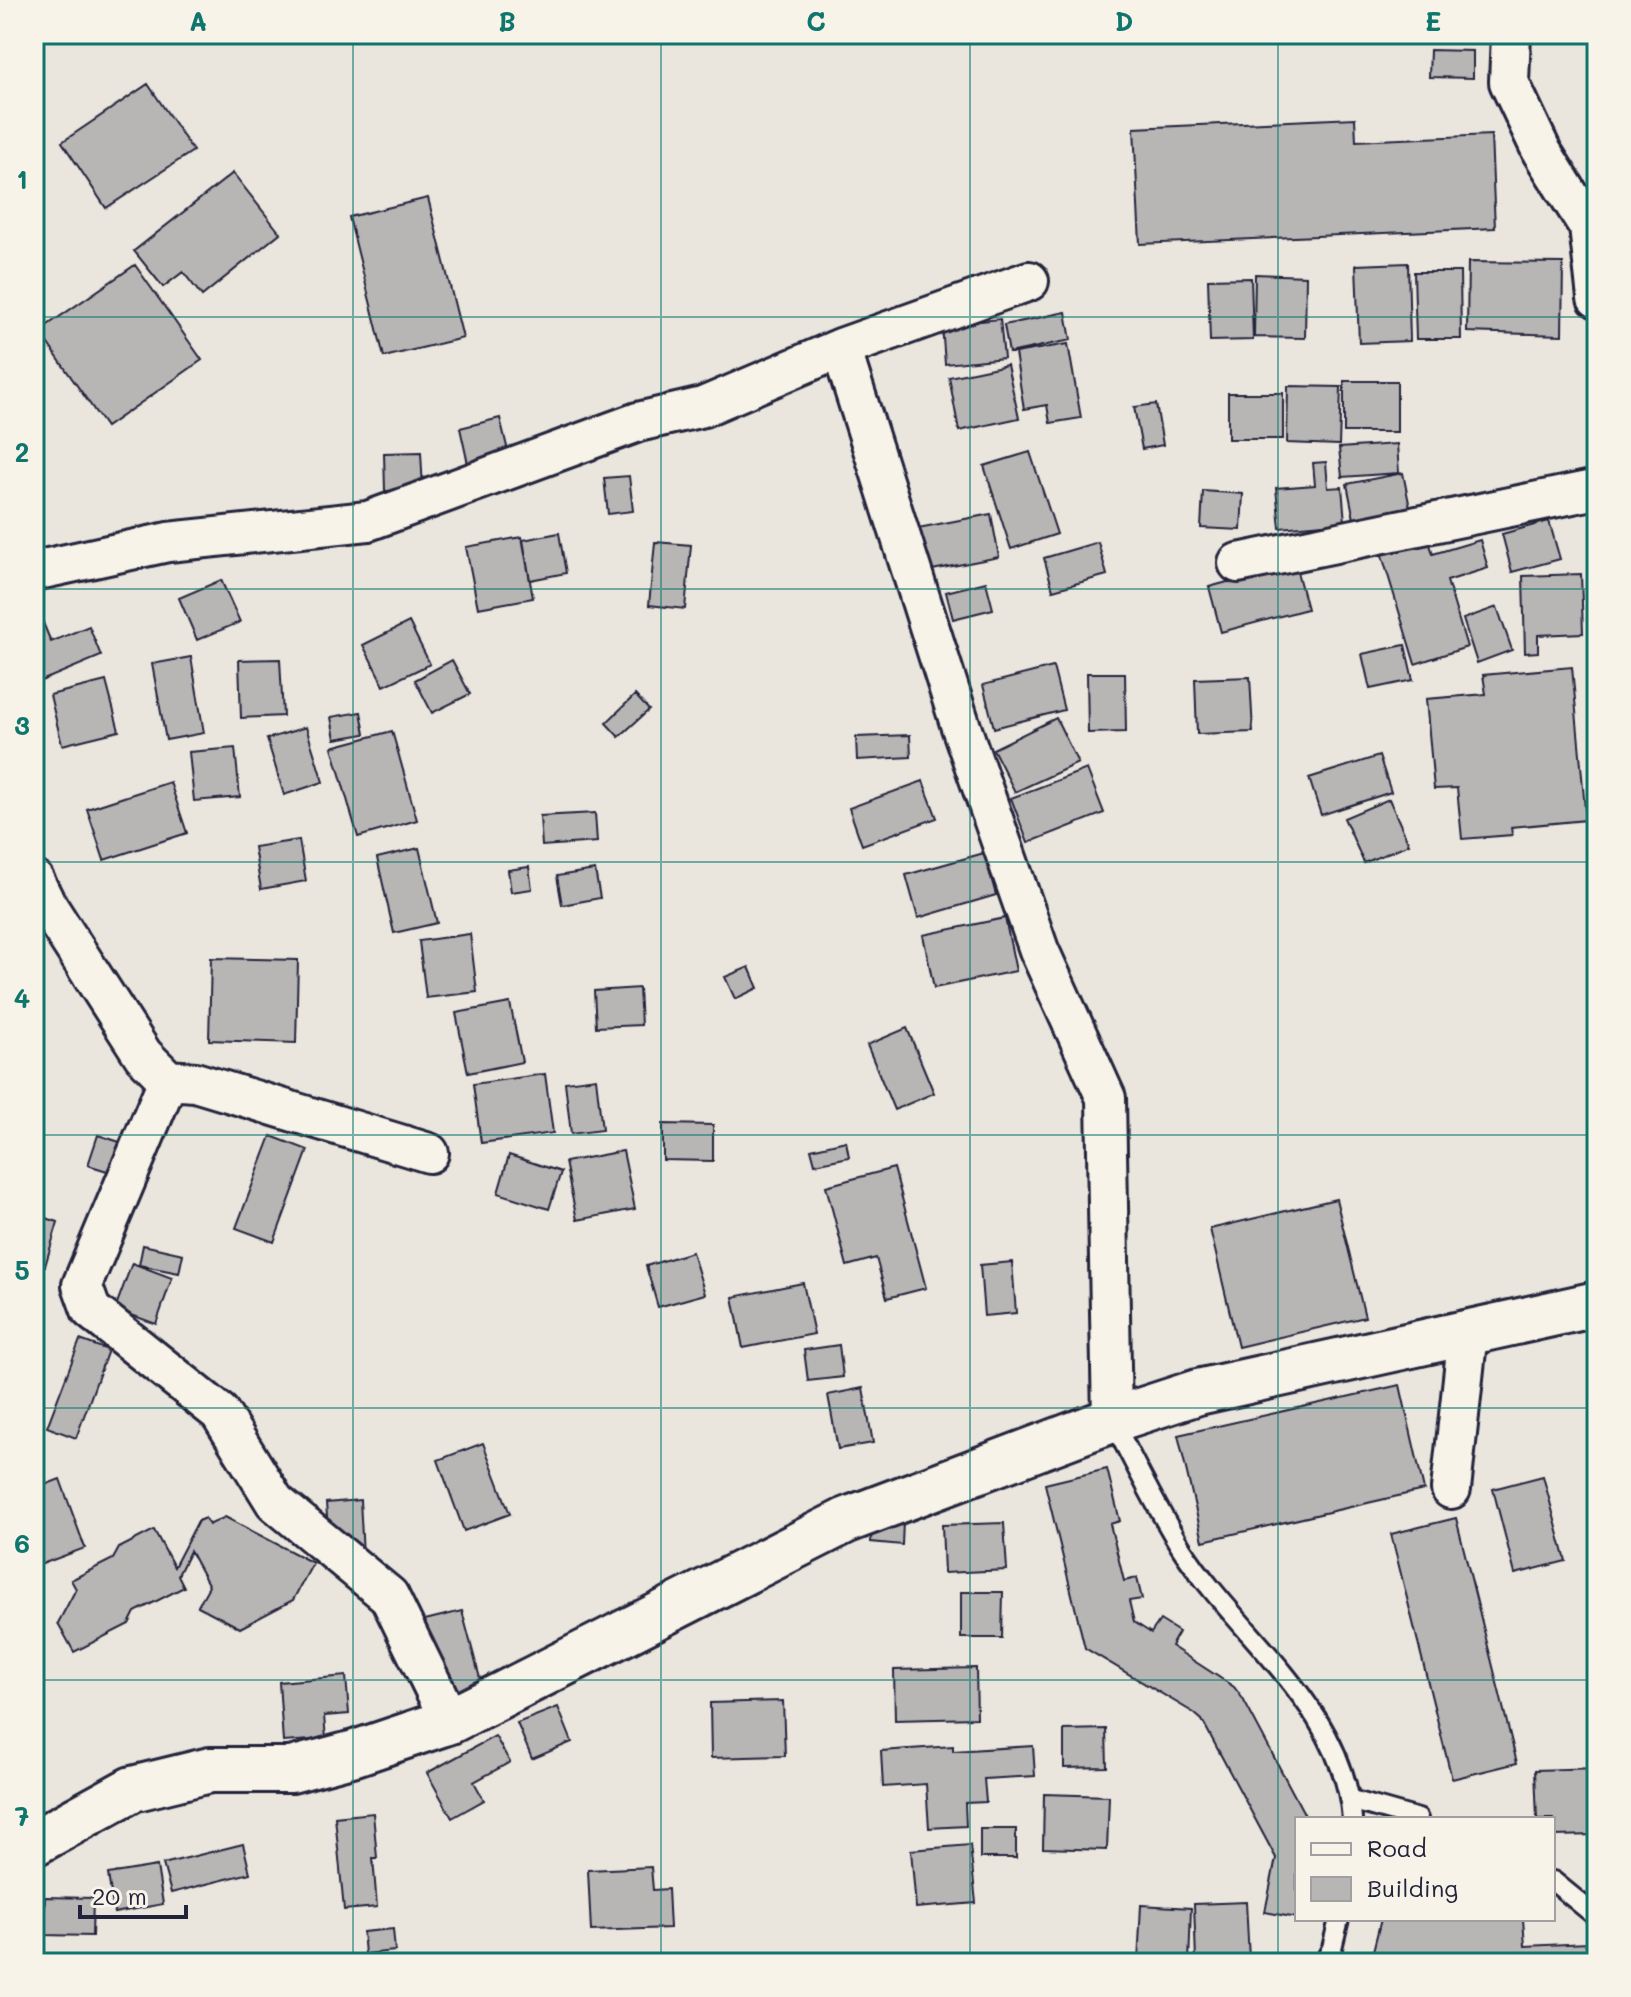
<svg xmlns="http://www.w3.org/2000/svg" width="1631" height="1997" viewBox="0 0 1631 1997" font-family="Mali,sans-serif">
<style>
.building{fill:#b8b6b5;stroke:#22223b;stroke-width:2}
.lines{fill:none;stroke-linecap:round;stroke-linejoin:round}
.lane-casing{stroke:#22223b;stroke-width:24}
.street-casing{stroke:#22223b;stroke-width:44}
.secondary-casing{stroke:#22223b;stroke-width:50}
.lane{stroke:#f7f3e8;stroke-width:18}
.street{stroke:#f7f3e8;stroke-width:38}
.secondary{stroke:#f7f3e8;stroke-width:44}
.grid{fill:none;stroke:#0f766e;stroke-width:2;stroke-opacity:0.55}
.neatline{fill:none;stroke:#0f766e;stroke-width:3}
.grid-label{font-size:26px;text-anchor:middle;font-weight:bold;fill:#0f766e}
</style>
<rect width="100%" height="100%" fill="#eae6de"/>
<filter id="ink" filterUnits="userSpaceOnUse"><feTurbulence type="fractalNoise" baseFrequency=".0125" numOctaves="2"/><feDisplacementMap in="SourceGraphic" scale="16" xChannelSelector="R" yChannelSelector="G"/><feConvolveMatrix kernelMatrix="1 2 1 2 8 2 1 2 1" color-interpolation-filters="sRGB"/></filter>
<g filter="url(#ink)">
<path class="building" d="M1430,50L1473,51V78L1429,77Z
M148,84L193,151L106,208L62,142Z
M1355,118L1356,141L1491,135L1495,228L1140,244L1134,128Z
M233,173L280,233L202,296L183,272L163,287L134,251Z
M428,198L463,338L384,357L349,217Z
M1468,262L1563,263L1562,335L1467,332Z
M1408,263L1410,341L1359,343L1356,265Z
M135,265L202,360L106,427L39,331Z
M1414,272H1460L1461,339H1416Z
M1255,274L1306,276L1305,338L1254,337Z
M1251,278L1253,340L1210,341L1208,279Z
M1066,312L1071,340L1009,353L1004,325Z
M1000,319L1004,358L945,364L942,325Z
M1068,344L1081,418L1050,423L1047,405L1024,409L1015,353Z
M1007,365L1019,418L959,431L949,377Z
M1344,381H1397V432H1344Z
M1288,386L1341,387L1339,445L1287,443Z
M1228,393H1283V439H1228Z
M1156,404L1163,445L1142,449L1134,407Z
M500,418L509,455L468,464L460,428Z
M1397,444L1399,473L1342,477L1339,448Z
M421,452L423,490L385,491L384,453Z
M1030,452L1057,534L1011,549L984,466Z
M1326,462L1328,488L1342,487L1345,522L1280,528L1276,488L1315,485L1313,463Z
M1403,473L1410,508L1354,519L1347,484Z
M629,476L633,511L608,514L604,478Z
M1203,491L1243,494L1241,530L1201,528Z
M991,514L999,557L927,571L918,528Z
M1549,521L1560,559L1512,572L1502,534Z
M559,533L566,573L530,580L523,540Z
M522,537L533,598L478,608L466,547Z
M1428,538L1433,554L1480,540L1488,568L1447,581L1467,647L1415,664L1381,552Z
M655,542L691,545L685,609L649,605Z
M1098,542L1107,575L1053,590L1044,558Z
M1295,564L1307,609L1221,632L1209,587Z
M1581,574L1583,633L1538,635V652L1525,653L1523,576Z
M221,580L240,622L197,640L179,598Z
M986,582L993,609L953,619L946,592Z
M1497,607L1512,650L1477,663L1463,619Z
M41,618L51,642L89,626L101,656L34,684V621Z
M409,622L430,664L384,686L363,645Z
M1405,645L1413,680L1370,689L1362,654Z
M191,657L204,733L166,740L152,664Z
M280,659L283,716L241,718L239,660Z
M452,660L470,694L432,713L415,680Z
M1053,667L1064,710L994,728L983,685Z
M1572,667L1586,820L1511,827L1512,835L1462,839L1457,788L1434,789L1426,699L1486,694L1483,675Z
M1087,673H1125L1126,732L1088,733Z
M1250,677L1253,732L1197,734L1195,679Z
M106,681L119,731L62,745L50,695Z
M635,695L649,710L619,737L606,723Z
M361,712L365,734L335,739L331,717Z
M1056,718L1078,763L1015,792L993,749Z
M306,727L323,782L284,795L267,739Z
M392,731L417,820L358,837L332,747Z
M910,735L911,757L857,760L856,737Z
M235,748L240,797L194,801L189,752Z
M1379,756L1391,792L1321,815L1309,778Z
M1087,769L1104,813L1028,843L1011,798Z
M923,781L937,818L862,845L849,808Z
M170,782L187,833L104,860L87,809Z
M1389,799L1409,844L1364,863L1344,818Z
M595,813L597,842L542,846L540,816Z
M299,840L306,881L261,889L254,847Z
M419,848L437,923L394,933L377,858Z
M984,853L996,895L918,918L906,875Z
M529,867L532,889L511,892L508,870Z
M595,870L600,898L562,905L557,876Z
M1005,918L1016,971L934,988L923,935Z
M470,934L477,992L426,998L419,941Z
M211,958L298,960L296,1043L209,1040Z
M749,967L758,988L735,999L725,977Z
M639,988L641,1025L596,1027L594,991Z
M510,1003L522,1062L468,1073L456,1013Z
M907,1028L934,1093L894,1110L867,1045Z
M545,1074L553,1133L481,1143L473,1084Z
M596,1078L602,1130L571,1134L565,1082Z
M663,1124L713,1125V1161L663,1160Z
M98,1135L129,1145L120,1175L88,1165Z
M271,1136L308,1150L274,1242L236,1228Z
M846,1141L849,1157L815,1164L811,1149Z
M623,1151L635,1209L577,1220L565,1162Z
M509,1155L561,1172L549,1209L498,1193Z
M894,1168L926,1288L887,1298L876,1258L847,1266L826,1186Z
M1336,1199L1365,1317L1238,1347L1210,1229Z
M34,1214L58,1222L45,1266L34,1263Z
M143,1245L183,1254L179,1273L139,1265Z
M692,1252L705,1294L658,1307L646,1266Z
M1012,1262L1016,1313L984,1316L980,1265Z
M132,1263L172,1278L156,1324L115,1309Z
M803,1283L814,1334L743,1348L733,1297Z
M80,1340L108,1350L76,1438L47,1427Z
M839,1345L843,1377L808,1381L804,1350Z
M1400,1385L1424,1490L1203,1541L1178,1435Z
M863,1388L873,1443L838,1449L828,1395Z
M483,1443L510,1514L464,1531L438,1460Z
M1107,1469L1120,1521L1110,1524L1124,1581L1137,1578L1142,1599L1129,1601L1134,1622L1151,1633L1160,1620L1179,1632L1171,1646L1234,1687L1243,1699L1307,1819H1297V1918L1265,1912L1276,1858L1202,1720L1194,1713L1085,1648L1045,1484Z
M1543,1476L1566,1561L1515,1574L1493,1489Z
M60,1479L85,1548L34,1567V1489Z
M360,1500L363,1555L330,1558L326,1503Z
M225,1517L313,1563L293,1600L240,1628L198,1606L209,1586L190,1551L178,1575L184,1587L135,1612L129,1624L74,1652L58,1623L76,1589L71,1580L113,1559L119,1548L154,1530L174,1567L198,1521L205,1518L209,1525Z
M1456,1518L1517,1763L1452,1779L1391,1534Z
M872,1519L903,1521L902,1545L871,1542Z
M1004,1523L1007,1570L944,1573L942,1525Z
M961,1592H1003L1002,1638H961Z
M462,1611L482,1686L444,1695L425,1620Z
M976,1668L977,1718L895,1720L894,1670Z
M346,1676L349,1714L324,1716L326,1739L283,1742L279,1682Z
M783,1701L785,1756L711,1758L710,1703Z
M558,1707L572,1742L532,1759L517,1723Z
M1106,1729L1107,1767L1064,1768V1730Z
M495,1736L510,1762L474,1782L484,1800L452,1818L427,1773Z
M953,1746V1751L1033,1746L1035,1776L984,1779L986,1802L965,1803L966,1826L929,1828L926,1784L883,1787L881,1751Z
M1597,1768V1835L1553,1836V1819H1537L1535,1770Z
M1044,1794L1109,1796L1107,1850L1043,1848Z
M373,1813L377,1858H373L377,1907L344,1910L335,1817Z
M980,1829H1016V1858H980Z
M243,1844L250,1873L171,1893L163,1864Z
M970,1845L976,1903L916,1908L911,1850Z
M157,1866L163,1904L114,1913L108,1874Z
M651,1867L653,1890L668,1889L670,1928L591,1931L588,1870Z
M45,1897L93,1898L92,1936L43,1935Z
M1246,1902L1249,1959L1196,1960L1194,1904Z
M1141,1905L1191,1908L1189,1963H1138Z
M1381,1919H1523L1525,1946L1588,1943L1589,1963H1370Z
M393,1929L395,1951L365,1954L363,1932Z"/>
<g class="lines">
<defs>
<path id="lane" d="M1112,1420C1135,1463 1156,1508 1182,1549C1239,1637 1344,1708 1352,1819
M1351,1800L1418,1819
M1553,1881L1597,1917
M1324,1963L1332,1948L1339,1919"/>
<path id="street" d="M1511,34L1509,82L1542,152L1589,227L1597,298
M841,348L961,727L1039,950L1106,1098L1112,1420
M1238,563L1597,489
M34,571L168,542L368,521L638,422L703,407L841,348L1029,281
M34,880L45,902L143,1055L168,1080L195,1082L429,1153
M168,1080L82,1285L91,1310L220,1413L275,1502L389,1596L450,1721
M1451,1489L1468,1332"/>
<path id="secondary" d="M34,1843L132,1789L210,1770H291L355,1753L450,1721L847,1520L1112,1420L1198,1392L1597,1304"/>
</defs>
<use href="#lane" class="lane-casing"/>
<use href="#street" class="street-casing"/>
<use href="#secondary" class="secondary-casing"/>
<use href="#lane" class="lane"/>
<use href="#street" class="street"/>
<use href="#secondary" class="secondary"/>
</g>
</g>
<path class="grid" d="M353,34V1963M661,34V1963M970,34V1963M1278,34V1963M34,317H1597M34,589H1597M34,862H1597M34,1135H1597M34,1408H1597M34,1680H1597"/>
<rect width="1631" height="1997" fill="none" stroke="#f7f3e8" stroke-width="88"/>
<rect x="1295" y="1817" width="260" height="104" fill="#f7f3e8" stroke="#a29fa3" stroke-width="2"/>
<rect x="1311" y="1843" width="40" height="12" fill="#f7f3e8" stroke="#a29fa3" stroke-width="2"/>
<text x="1367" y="1857" font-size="24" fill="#22223b">Road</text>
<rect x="1311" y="1877" width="40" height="24" fill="#b8b6b5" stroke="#a29fa3" stroke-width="2"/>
<text x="1367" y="1897" font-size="24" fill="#22223b">Building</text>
<path d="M80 1905v12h106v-12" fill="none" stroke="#22223b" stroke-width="4"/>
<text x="92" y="1905" font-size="24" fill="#22223b" stroke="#f7f3e8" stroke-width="6" paint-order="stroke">20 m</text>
<rect x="44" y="44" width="1543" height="1909" class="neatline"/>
<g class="grid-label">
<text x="198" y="31">A</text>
<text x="507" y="31">B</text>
<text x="816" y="31">C</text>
<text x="1124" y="31">D</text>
<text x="1433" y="31">E</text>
<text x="22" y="189">1</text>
<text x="22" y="462">2</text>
<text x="22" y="735">3</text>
<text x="22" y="1008">4</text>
<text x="22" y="1280">5</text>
<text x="22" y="1553">6</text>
<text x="22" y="1826">7</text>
</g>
</svg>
